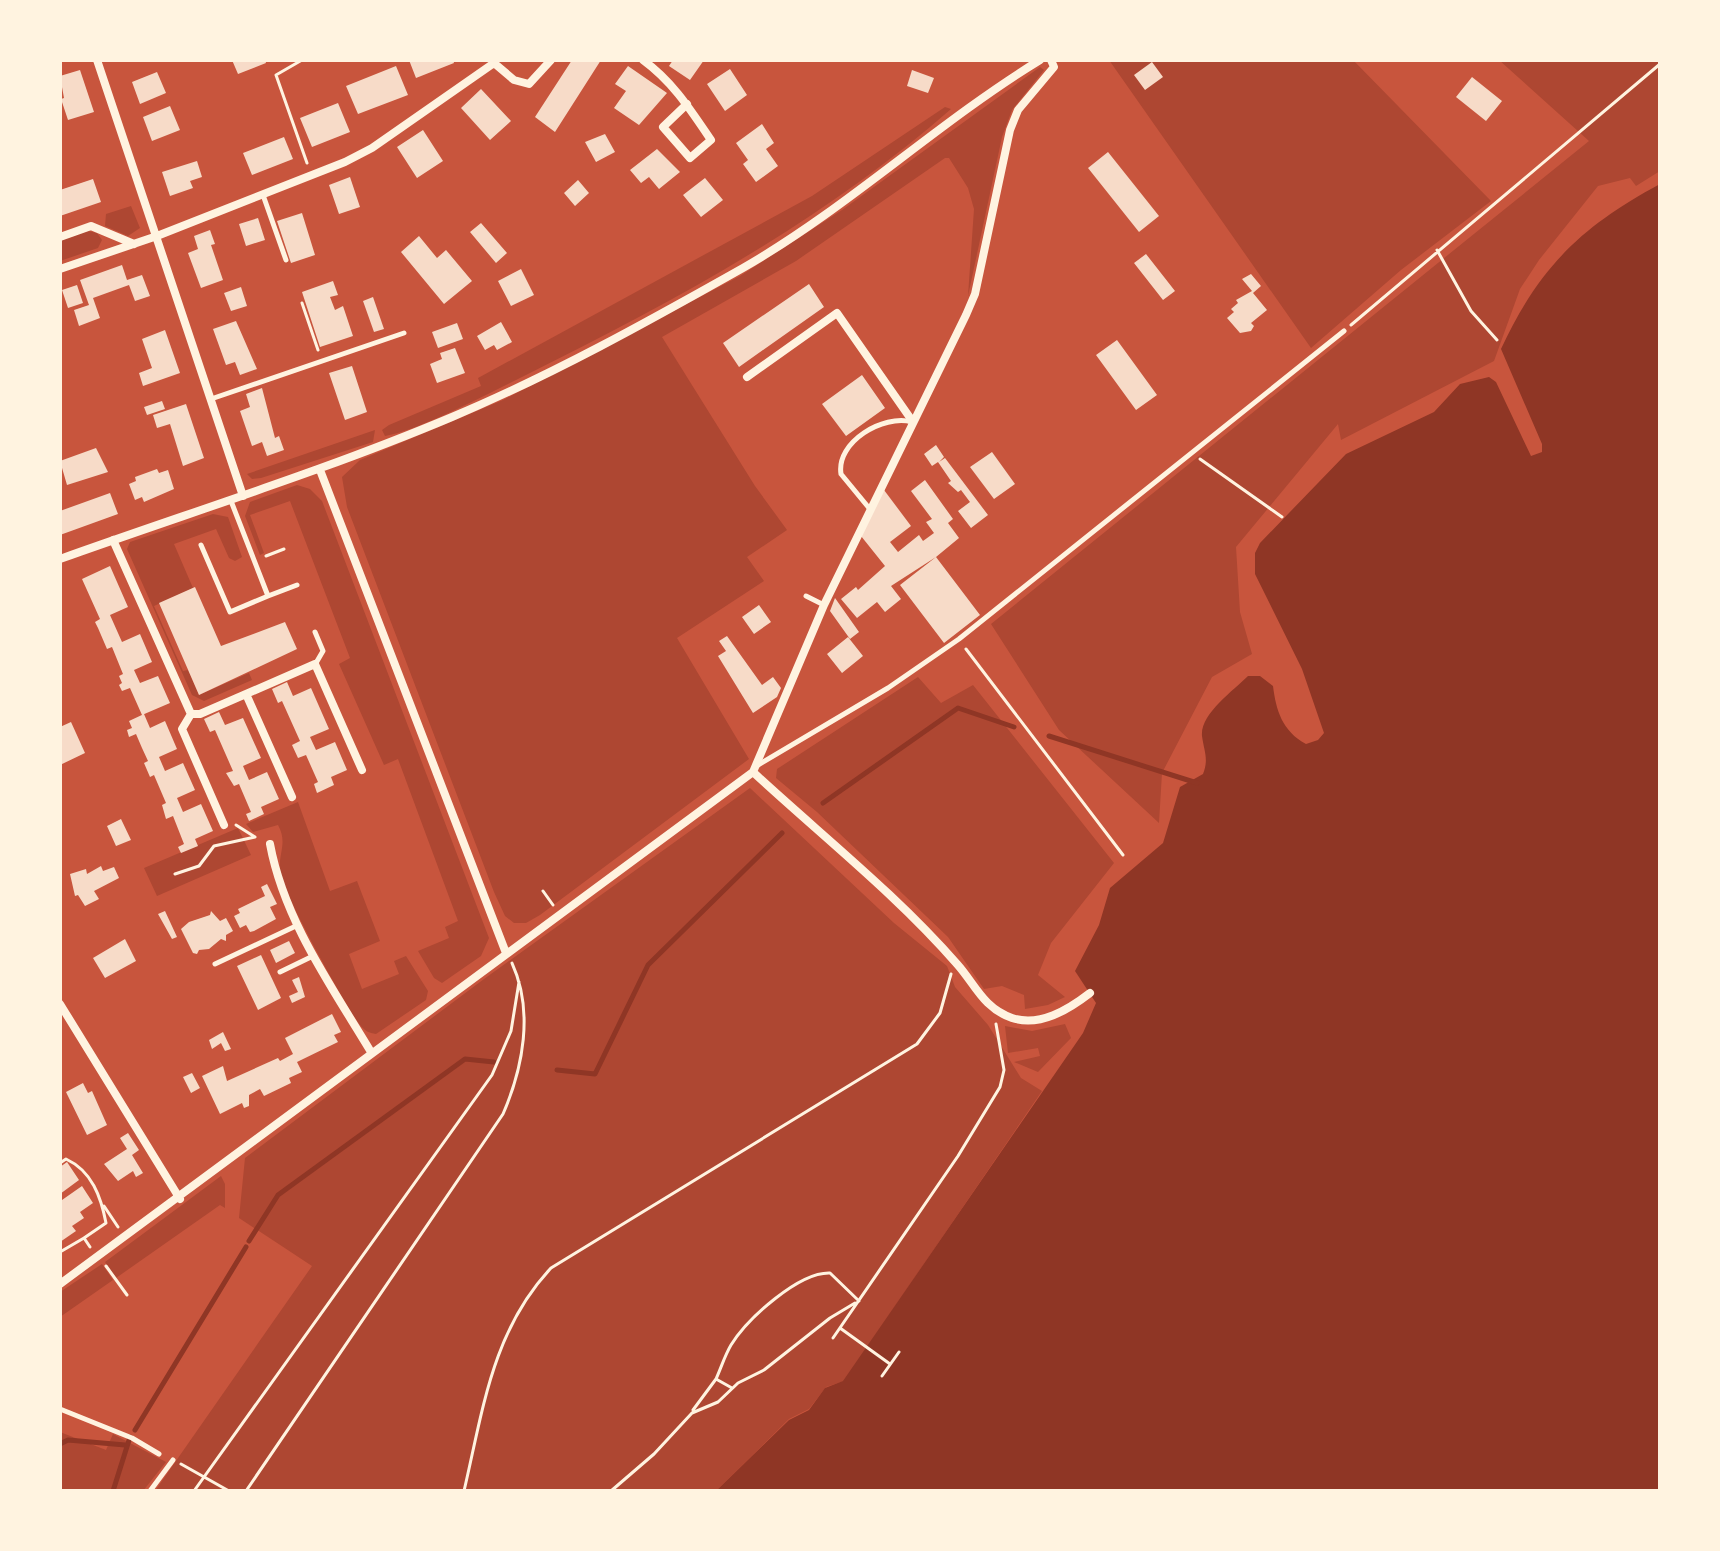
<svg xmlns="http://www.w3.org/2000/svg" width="1720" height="1551" viewBox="0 0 1720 1551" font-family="'Times New Roman',serif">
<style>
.green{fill:#ae4732}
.water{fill:#8f3625}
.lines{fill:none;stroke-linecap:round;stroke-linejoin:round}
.stream{stroke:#8f3625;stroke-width:5}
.building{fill:#f7dbc8}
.path{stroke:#fff3e0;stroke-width:3}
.service{stroke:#fff3e0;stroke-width:5}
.minor{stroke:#fff3e0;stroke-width:8}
</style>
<rect width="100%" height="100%" fill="#c8553d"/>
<path class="green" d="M1109,60H1353L1491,201L1401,270L1311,348Z
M1499,60H1660V171L1636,186L1630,178L1598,186L1539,260L1520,289L1494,361L1341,440L1338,424L1236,547L1240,612L1252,654L1212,677L1162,773L1159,823L1059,730L991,624L1589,141Z
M1040,67L1044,70L1012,110L1002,137L968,296L974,209L968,188L949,158H945L796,261L662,337L755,486L787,530L747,557L764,581L677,638L749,759L540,915L526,923H514L505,916L494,892L347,507L342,477L360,460L503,400L740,276L842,210Z
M945,107L951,109C823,221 675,301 524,376C492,392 418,431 385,436L382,430L389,425L481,386L478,378L812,196Z
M131,206L140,228L128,236L105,226L106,214Z
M88,231L97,233L102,240L98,248L60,261V241Z
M375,430L373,442L261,478L252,479L247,474Z
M297,485L310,489L322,501L489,938L481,956L442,983L434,978L418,951L449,938L445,927L458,921L398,759L384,765L339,664L350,658L290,501L250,515L264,553L260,555L245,516L250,502Z
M213,514L228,517L242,557L235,561L229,558L216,529L174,544L193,588L154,606L183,671L188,670L199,695L249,673L252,680L204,701L192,695L127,549L130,542Z
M918,677L941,703L973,685L1114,863L1051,943L1038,975L1065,997L1048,1005L1025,1009L1024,995L1002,986L984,989L948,937L817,812L776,778L777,769Z
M750,788L894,923L947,966L955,987L988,1025L1021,1078L1042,1091L844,1381L826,1387L809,1409L789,1419L716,1491H155L312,1266L239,1218L245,1158L484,979Z
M298,802L330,891L357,881L380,941L349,954L362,989L399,974L394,961L406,956L428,991L426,1000L376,1034C369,1033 365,1031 360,1025C346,1007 282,891 280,872C278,853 288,843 278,825L253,832L246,824Z
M238,828L251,855L157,896L144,868Z
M1065,1024L1071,1038L1038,1072L1014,1062L1040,1056L1038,1048L1008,1053L1005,1026L1032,1031Z
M221,1176L225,1184V1208L220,1205L116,1278L105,1262Z
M102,1264L113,1280L60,1317V1292Z
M60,1432L106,1450L113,1434L166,1462L143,1491H60Z"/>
<path class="water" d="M1660,184V1491H716L789,1420L809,1410L825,1388L843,1381L1083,1033L1096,1003L1075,971L1099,925L1110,888L1163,843L1180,787L1203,774C1209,759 1204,751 1202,736C1200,714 1233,691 1248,676H1260L1273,686C1276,710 1282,731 1306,744L1318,740L1324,733L1302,669L1255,574V553L1260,543L1346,454L1434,412L1460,384L1489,377L1496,382L1531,456L1542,452V444L1501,349C1539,267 1582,226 1660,184Z"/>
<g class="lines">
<path class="stream" d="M1049,736L1197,783
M823,803L958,708L1014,727
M557,1070L595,1074L648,965L782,833
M249,1241L278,1195L465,1059L494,1062
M135,1430L246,1247
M60,1444L68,1440L125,1445
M113,1491L130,1437"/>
</g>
<path class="building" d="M232,60H265L266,63L238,74Z
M409,60H453L454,63L416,78Z
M572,60H601L555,132L535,117Z
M673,60H704L690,80L669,66Z
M1152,62L1163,77L1145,90L1134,75Z
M396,66L408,95L358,114L346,86Z
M628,66L667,93L639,125L614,108L626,91L615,84Z
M730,69L747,95L725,111L707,84Z
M80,70L94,112L68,120L61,99L64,98L60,76Z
M912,70L934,78L928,93L907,86Z
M157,72L166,93L140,104L132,82Z
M1472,77L1502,101L1486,121L1456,97Z
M481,89L511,121L490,140L461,108Z
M338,103L350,132L312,147L300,118Z
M170,106L180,130L152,141L143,117Z
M762,124L774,143L766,149L778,166L756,182L743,164L748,160L736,143Z
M423,130L443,161L417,178L397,147Z
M605,134L615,152L596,162L585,142Z
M284,137L293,159L252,175L243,153Z
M657,149L680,172L659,189L649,177L641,183L630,170Z
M1108,152L1159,216L1139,232L1088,168Z
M197,161L202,177L190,181L193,188L170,196L162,172Z
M350,177L360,207L339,214L329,185Z
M705,178L723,200L701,217L683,195Z
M93,179L101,202L60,216V190Z
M578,180L589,193L575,206L564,193Z
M302,213L315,255L291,263L277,221Z
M258,218L265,240L246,246L239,224Z
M481,223L507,253L496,263L470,232Z
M210,230L215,244L211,245L223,280L201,288L188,253L198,249L194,236Z
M419,236L437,258L446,250L472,281L444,304L401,252Z
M1146,254L1175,291L1163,300L1134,263Z
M122,265L127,280L142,275L150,296L135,301L129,285L93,298L100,318L79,326L74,310L89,305L80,280Z
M521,269L534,295L511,306L498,281Z
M1251,274L1261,286L1253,293L1267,310L1251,323L1254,326L1251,331L1240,333L1227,318L1234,312L1231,309L1238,303L1236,300L1252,291L1242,279Z
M333,281L338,295L330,297L335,310L343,306L353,336L320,347L302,292Z
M809,284L824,307L739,367L723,343Z
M77,285L83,303L68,308L62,290Z
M241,287L247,306L231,311L224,293Z
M373,297L384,329L374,332L363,301Z
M236,321L257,369L240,375L235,362L226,365L213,329Z
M501,322L512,342L497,350L494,345L485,350L477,336Z
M457,323L463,339L438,348L432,332Z
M165,330L180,373L143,386L139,373L152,368L142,339Z
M1117,340L1157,395L1136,410L1096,355Z
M455,348L465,373L437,383L430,364L442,359L440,353Z
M352,366L367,412L345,420L329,373Z
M862,375L885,408L846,436L822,404Z
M262,388L275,438L279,436L284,450L267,456L262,442L252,446L240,411L250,407L246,394Z
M162,401L165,409L147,415L144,407Z
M186,404L204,458L183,466L170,424L157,428L153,415Z
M936,445L944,457L939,462L945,458L988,515L971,528L958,511L970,502L961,490L958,492L948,483L951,481L938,462L932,466L924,454Z
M96,448L108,472L67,485L60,461Z
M992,452L1015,484L994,499L970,467Z
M157,469L159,473L168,470L174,489L144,502L142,497L135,500L129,484L136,481L135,477Z
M925,480L953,519L948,523L959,538L936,557L980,615L944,643L900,585L936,557L891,586L901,599L885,612L877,602L857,618L841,599L856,587L858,590L885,566L861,536L884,490L911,526L890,542L898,552L919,535L923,541L934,533L926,522L932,519L911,491Z
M110,493L118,514L60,535V511Z
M110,566L128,607L110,615L122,642L140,634L152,662L134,670L140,683L158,676L170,703L142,715L130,688L122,691L119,685L122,683L119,676L123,674L112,647L107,649L98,628L95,622L100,619L82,579Z
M195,587L221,646L285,622L297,649L199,695L159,603Z
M835,598L859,632L850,639L830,611Z
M759,605L771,622L754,634L742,617Z
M727,636L762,685L773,677L781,688L777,697L753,713L718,656L726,651L719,641Z
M848,637L863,656L842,673L827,654Z
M287,682L293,696L311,688L329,729L310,737L316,750L335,742L347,770L331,777L334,785L317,793L314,784L318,782L306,755L298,758L292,745L300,741L282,701L278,703L272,689Z
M219,712L225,725L243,718L261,758L243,766L249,780L267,772L279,799L261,807L264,814L249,821L246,814L251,812L239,784L234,786L226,773L233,771L215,730L210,732L204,719Z
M144,714L150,728L165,721L177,749L159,757L165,771L183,763L195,790L177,798L183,812L201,804L213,831L195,839L198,846L181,853L178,847L184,844L173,816L166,819L162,805L166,803L154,775L150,777L144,763L148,761L142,748L136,734L129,737L127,730L132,728L129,721Z
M71,722L85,753L60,765V727Z
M121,819L131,840L116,846L107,826Z
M101,866L103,871L114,867L119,878L94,891L99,899L85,906L78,895L75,896L70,874L86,869L87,874Z
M267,884L277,904L270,907L276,919L254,931L250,932L246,925L240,928L234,916L240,913L238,909L265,896L261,887Z
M165,911L177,937L172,939L158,914Z
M211,911L220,921L226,918L233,931L226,935V941L221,939L209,949L199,950L197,954L193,953L181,929L189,922L210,915Z
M125,939L136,961L105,978L93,958Z
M289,941L295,953L276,963L270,950Z
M261,955L281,998L258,1010L237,966Z
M299,977L305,997L292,1003L289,996L298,992L292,980Z
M332,1014L341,1032L334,1035L338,1042L297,1062L302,1072L289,1078L291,1083L264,1096L260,1089L249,1095V1106L244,1108L242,1103L220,1114L202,1076L223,1066L227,1081L278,1058L280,1061L293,1054L285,1038Z
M223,1032L231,1049L225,1051L221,1043L212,1049L209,1040Z
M192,1073L200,1088L191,1093L183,1077Z
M83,1083L88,1093L92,1091L107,1125L87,1135L66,1092Z
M128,1133L139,1150L132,1155L143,1173L136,1177L133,1171L118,1181L104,1164L127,1149L120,1138Z
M67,1162L79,1180L60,1194V1167Z
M82,1186L93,1203L80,1212L84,1218L72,1226L76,1231L60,1242V1197L62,1200Z"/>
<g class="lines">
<path class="path" d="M302,60L276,75L307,163
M1437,250L1471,311L1497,340
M302,303L318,350
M1351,325L1660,64
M1200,459L1282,517
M266,556L284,549
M966,649L1123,855
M236,825L255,837
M175,874L199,866L214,846L255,837
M543,891L553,905
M60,1163L66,1159C92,1171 101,1197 106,1223L84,1238L90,1247
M104,1206L118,1227
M60,1252L84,1238
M106,1266L127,1295
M840,1328L890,1364
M833,1338L958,1156L1000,1087L1004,1070L996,1024
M882,1376L899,1352
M716,1379C721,1368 725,1355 731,1345C748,1318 799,1272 830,1273L859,1301
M693,1410L716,1379L732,1388
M181,1464L229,1491
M194,1491L492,1075L511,1031L519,982
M246,1491L503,1114C523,1068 534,1011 512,963
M464,1491C483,1410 492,1331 551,1268L917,1044L940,1013L951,974
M611,1491L654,1454L692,1413L718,1402L738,1383L764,1370L830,1318L855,1303"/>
<path class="service" d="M263,195L286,260
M211,399L404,333
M231,501L268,596L297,585
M869,508L841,474C836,442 883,414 912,422
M201,545L230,612L268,596
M806,596L824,605
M315,632L323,651L316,663
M758,765L888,688L959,639L1344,331
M215,964L298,925
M280,972L313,956
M60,1409L132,1438L159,1454
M150,1491L173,1460"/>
<path class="minor" d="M97,60L243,496
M643,60C673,82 690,109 711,140L690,158L663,127L687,104
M60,237L91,226L134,244
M60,269L157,236L345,162L372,148L494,63L514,80L529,84L551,60
M747,377L837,313L913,422
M320,470L506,953
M113,540L191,714H200L315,664L362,770
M60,559C191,512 324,471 452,417C552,375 649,321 743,268C849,207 937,123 1040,60
M246,694L292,797
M191,714L182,729L224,825
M753,772C821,835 896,894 957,964C975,984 983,1008 1012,1018C1040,1027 1068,1010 1090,993
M270,844C284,920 332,987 371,1052
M60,1004L180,1199
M60,1284L753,772L824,605L966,315L975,294L1010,130L1018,110L1054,67L1051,60"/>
</g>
<rect width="1720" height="1551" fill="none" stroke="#fff3e0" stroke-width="124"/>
</svg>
